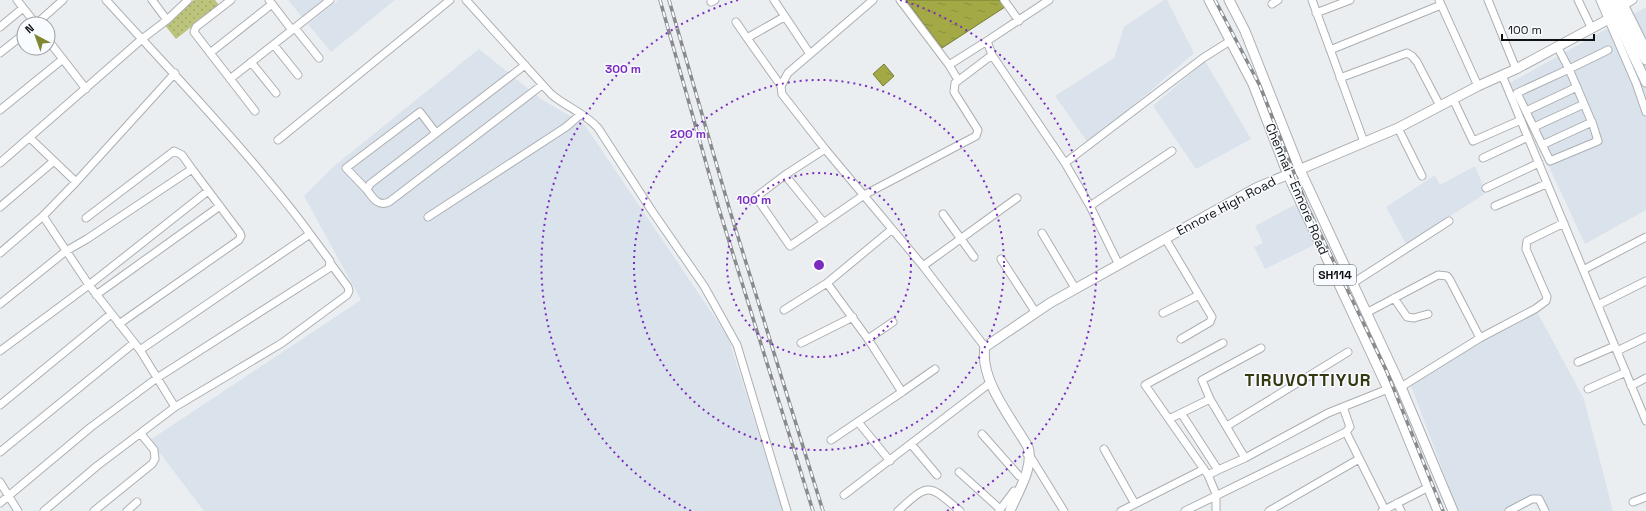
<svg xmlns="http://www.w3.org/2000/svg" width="1646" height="511" viewBox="0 0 1646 511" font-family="'Space Grotesk',sans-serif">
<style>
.built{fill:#dae2ec}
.park{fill:url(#park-dots)}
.water{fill:url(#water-ripples);stroke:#777c36}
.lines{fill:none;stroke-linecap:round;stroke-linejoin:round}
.minor-casing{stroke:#acafb2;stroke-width:9}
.major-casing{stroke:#acafb2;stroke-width:11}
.minor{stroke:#fff;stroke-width:7}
.major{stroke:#fff;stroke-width:9}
.rail-casing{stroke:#888a8c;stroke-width:3.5}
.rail{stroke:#f8fbff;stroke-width:2;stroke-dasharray:6;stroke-linecap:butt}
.ring{fill:none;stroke:#7b2cbf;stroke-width:2;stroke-dasharray:2 4}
.labels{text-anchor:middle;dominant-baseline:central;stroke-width:3;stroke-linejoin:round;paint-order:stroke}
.shield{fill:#f8fbff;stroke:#565759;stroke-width:1}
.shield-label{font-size:12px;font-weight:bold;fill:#101112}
.street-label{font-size:13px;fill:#101112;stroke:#f8fbff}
.district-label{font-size:17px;font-weight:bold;letter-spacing:1px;fill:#35380f;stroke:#f8fbff}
.centre{fill:#7b2cbf;stroke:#f8fbff;stroke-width:2}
.ring-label{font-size:12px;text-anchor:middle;font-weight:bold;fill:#7b2cbf;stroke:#f8fbff;stroke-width:3;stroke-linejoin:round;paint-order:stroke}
</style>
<defs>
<pattern id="park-dots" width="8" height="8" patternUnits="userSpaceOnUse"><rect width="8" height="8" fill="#bcc37b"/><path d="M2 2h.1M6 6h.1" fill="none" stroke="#a1a669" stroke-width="1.8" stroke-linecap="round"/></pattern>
<pattern id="water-ripples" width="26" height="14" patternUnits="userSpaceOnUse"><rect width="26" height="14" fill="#a3aa45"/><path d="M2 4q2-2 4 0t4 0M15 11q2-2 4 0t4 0" fill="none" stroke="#8b913b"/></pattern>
</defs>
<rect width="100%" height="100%" fill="#ebeef1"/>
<path class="built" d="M288,0H323L302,17Z
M338,0H395L331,52L308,24Z
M1164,0H1167L1194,53L1089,144L1055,96L1114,58L1124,27Z
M1646,7V210L1585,244L1510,83Z
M479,49L541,99L584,124L728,337L783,511H204L150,440L361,300L304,196L333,167Z
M1205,61L1251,139L1196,169L1153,106Z
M1475,166L1486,193L1406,244L1386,207L1435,175L1440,185Z
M1296,204L1316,244L1265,269L1254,247L1263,243L1255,226Z
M1537,312L1584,399L1613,511H1548L1540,496L1507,511H1458L1411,386L1488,337Z"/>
<path class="park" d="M194,0H215L219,5L176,39L164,24Z"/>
<path class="water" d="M906,0H999L1005,7L942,48Z
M884,64L894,76L883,86L873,74Z"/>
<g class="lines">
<defs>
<path id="minor" d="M17,0L36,24
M106,0C156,55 207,108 255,165C274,188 293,210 310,234L140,350
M152,0L167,20
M231,0L196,27L194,32L255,111
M269,0L292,30
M466,0L551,94C566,107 585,113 598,128L652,211L704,286L737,345L787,511
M774,0L810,54
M873,0L788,73L781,86L782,94L825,149L923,266L985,347
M900,0L949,65L987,41
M1004,0L1019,21
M1312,0L1364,142
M1439,0L1478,86
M1488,0L1516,69
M1578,0L1591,27
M1600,0L1636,83L1646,112
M1622,0L1646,48
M711,2L715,0
M1272,4L1278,0
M1620,8L1633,0
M1316,13L1350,0
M736,22L747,38
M36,24L63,0
M0,27L23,8
M295,28L319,58
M48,40L86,89
M274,45L298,75
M1557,46L1569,69L1517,93L1550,161L1598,141L1593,125L1569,69L1608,50
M1330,50L1441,5
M0,53L24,34
M210,53L272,4
M992,55L1065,163L1090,206L1119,265
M251,62L276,93
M525,65L370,184L367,190C373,198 378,207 389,202L542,85
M949,65L958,80
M1502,75L1646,421
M1340,78L1407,53L1412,56L1417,62L1440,106
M230,79L330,0
M781,86L747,38L784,17
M1453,99L1473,141L1521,120
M0,110L63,59
M1526,111L1577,87
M1534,127L1584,104
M1398,128L1422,176
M30,138L76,182
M278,140L450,0
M1542,145L1592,122
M825,149L785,175L756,197L790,246L864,195L976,136L978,130L954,92L955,83L992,55L987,41L1049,0
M1483,158L1528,137
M0,163L142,39L167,20L188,0
M1065,163L1203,58L1230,41
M785,175L824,223
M1486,188L1539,163
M367,190L346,168L420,112L436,133
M1090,206L1172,151
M1495,206L1546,184
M0,207L54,161
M943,214L974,257
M43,216L89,285L140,350L175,407
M428,217L566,127L581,114
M86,218L174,151L182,155L192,169
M1042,233L1075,288
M1165,238L1212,317L1210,322L1181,339
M0,253L43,216L76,182L175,73
M1001,259L1036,313
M923,266L1017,198
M1583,270L1646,237
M1353,283L1449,221
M96,295L220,206
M1394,298L1407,317L1414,318L1428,314
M0,304L66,251L87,239L192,169L240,233L241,236L239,240L119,324
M1598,305L1646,281
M784,310L827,283
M1368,312L1438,275L1447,276L1450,280L1480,338
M1163,313L1199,295
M868,339L893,322
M801,343L853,317
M1223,343L1145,385L1208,475L1218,470L1245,458L1328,413L1388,389
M0,351L89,285L208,191
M1617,351L1646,337
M1578,362L1615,346
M1631,386L1646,378
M1401,387L1480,338L1535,309L1546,301L1547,297L1526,249L1527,241L1564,223
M1588,389L1626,372
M902,392L935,369
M0,405L111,314
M1343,407L1350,427L1346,432L1385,510
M1181,413L1218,470
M1169,419L1210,399
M858,422L890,461
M1227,426L1348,352
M982,434L1019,476
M831,440L902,392L868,339L827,283L891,230
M911,444L937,475
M1104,449L1135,504
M0,452L134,343
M1027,454L1030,456L1064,511
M1245,458L1210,399L1202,380L1261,348
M959,472L1000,509
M1208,475L1216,494V511
M0,482L18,511
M844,495L990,383
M1633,502L1646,497
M0,503L91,427L157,378L329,268L330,261L310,234
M1397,503L1401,511
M44,511L97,466L175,407L282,343L347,295L349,291L348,287L331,264
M94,511L152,464L155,459L154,450L141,434
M127,511L137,502
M898,511C930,481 929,485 960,511
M999,511L1014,491
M1121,511L1204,469
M1185,511L1346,432
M1269,511L1359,459
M1382,511L1427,488
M1509,511L1532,499H1539L1545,511"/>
<path id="major" d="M1209,0L1253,84L1288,175L1388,389L1438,511
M1229,0L1245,31L1300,170L1401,387L1453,511
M1607,0L1646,82
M1615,0L1620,13L1646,60
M1010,511C1018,491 1034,468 1028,447C1012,419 979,379 985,347L1050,303L1256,188L1398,128L1478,86L1516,69L1620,13"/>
</defs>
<use href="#minor" class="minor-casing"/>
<use href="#major" class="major-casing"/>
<use href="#minor" class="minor"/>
<use href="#major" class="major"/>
<defs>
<path id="rail" d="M660,0L719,209L813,511
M669,0L730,211L823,511
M1215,0L1260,86L1307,206L1387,372L1443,511"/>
</defs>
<use href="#rail" class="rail-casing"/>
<use href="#rail" class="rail"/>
</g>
<g class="ring">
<circle cx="819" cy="265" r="92"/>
<circle cx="819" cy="265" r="185"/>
<path d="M691 511A277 277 0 0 1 738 0M900 0A277 277 0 0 1 947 511"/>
</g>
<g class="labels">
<rect class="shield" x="1314" y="265" width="42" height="20" rx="3"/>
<g class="shield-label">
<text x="1335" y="275">SH114</text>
</g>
<g class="street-label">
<text transform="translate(1297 189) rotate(67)">Chennai - Ennore Road</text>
<text transform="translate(1226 206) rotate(-28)">Ennore High Road</text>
</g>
<g class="district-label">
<text x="1308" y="380">TIRUVOTTIYUR</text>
</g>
</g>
<circle cx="819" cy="265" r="6" class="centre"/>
<g class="ring-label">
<text x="623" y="73">300 m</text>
<text x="688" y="138">200 m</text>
<text x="754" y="204">100 m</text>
</g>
<g transform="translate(36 36) rotate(319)"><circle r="19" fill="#f8fbff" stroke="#9b9da0"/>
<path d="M0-3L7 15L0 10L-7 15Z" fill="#808632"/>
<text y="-6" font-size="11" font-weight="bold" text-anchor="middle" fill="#101112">N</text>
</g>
<path d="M1502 34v6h92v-6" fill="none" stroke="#101112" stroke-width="2"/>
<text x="1508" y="34" font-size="12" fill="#101112" stroke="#f8fbff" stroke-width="3" paint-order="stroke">100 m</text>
</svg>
